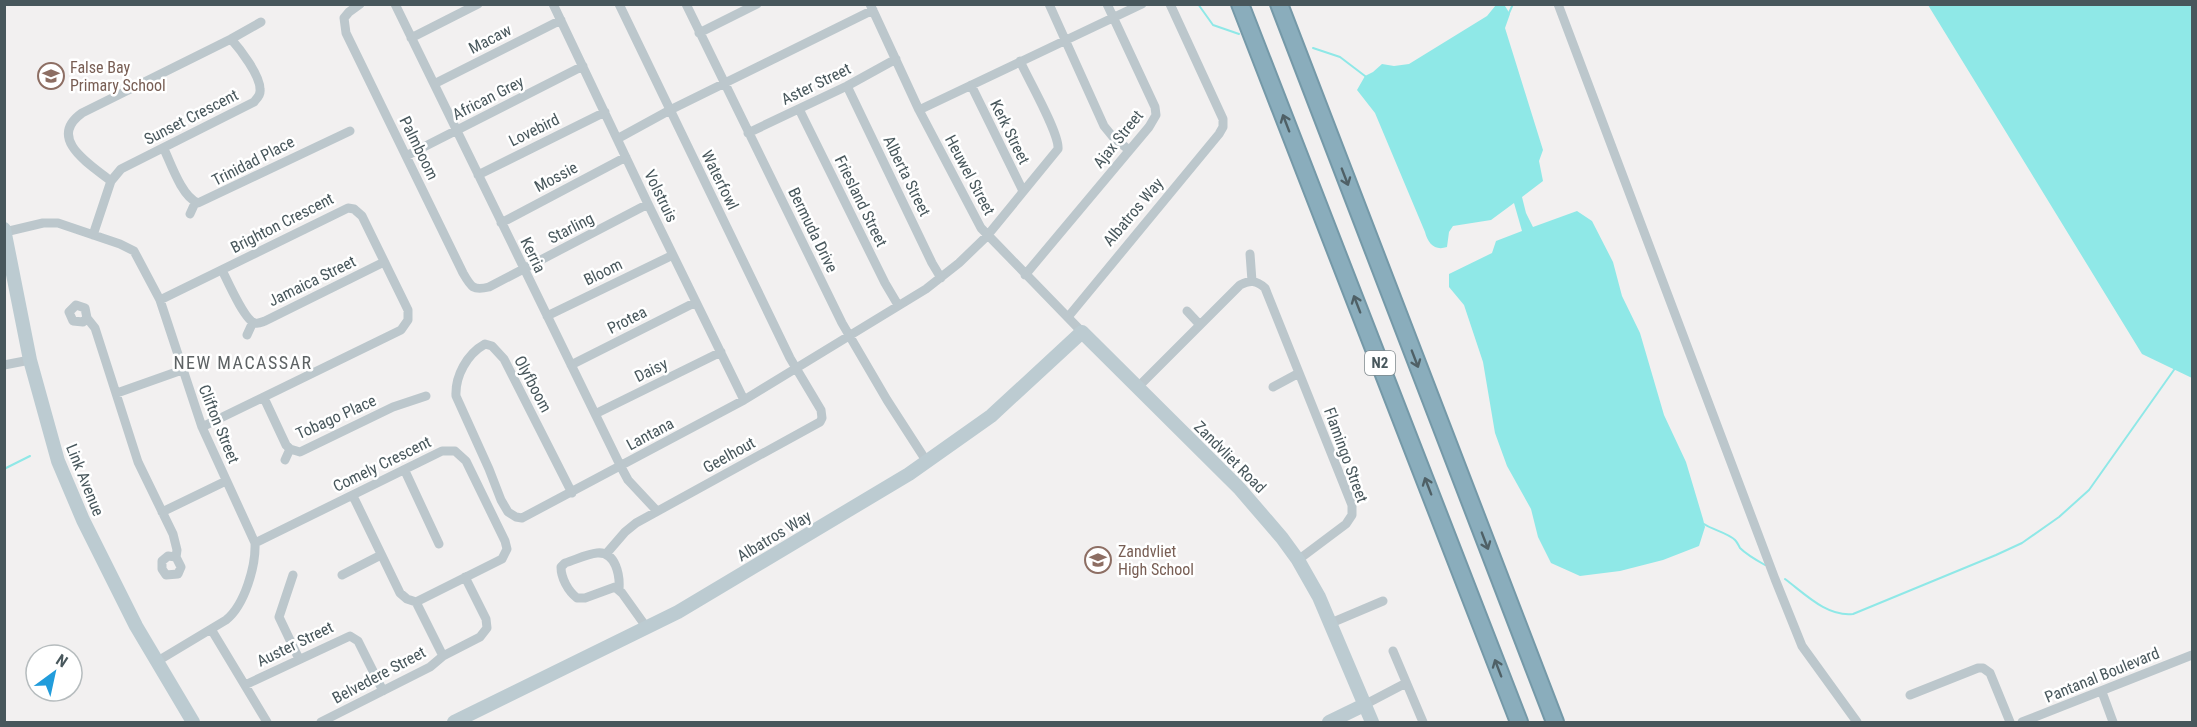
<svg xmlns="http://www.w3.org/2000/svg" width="2197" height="727" viewBox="0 0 2197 727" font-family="'Roboto Condensed',sans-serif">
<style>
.water{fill:#8fe8e7}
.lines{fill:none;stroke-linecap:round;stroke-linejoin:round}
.stream{stroke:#8fe8e7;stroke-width:2}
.highway-casing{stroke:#7599a8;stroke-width:20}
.street{stroke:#bcc7cc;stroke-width:9}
.secondary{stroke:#bccbd1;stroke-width:14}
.highway{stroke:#8aadbc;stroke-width:16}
.oneway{stroke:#4f6066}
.labels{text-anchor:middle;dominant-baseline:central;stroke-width:5;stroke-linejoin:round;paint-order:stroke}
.shield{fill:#fff;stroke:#7f898d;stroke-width:1.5}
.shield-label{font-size:15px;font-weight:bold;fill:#48575c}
.street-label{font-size:16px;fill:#48575c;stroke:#fff}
.education-label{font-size:16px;fill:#785e54;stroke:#fff;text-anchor:start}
.neighbourhood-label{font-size:18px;letter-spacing:1.5px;fill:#5d6264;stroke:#fff}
</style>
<rect width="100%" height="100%" fill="#f2f0f0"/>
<path class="water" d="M1496,5L1505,6L1510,14L1505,28L1543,150L1539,161L1543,181L1522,197L1526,213L1533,227L1577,211L1592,221L1613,262L1622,296L1640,333L1664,415L1686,462L1703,519L1705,527L1699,546L1663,560L1620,571L1580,576L1551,563L1538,537L1531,509L1507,466L1495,433L1483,362L1464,305L1449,287V274L1492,253L1496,241L1522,231L1514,203L1491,220L1453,226L1449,232L1447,247C1435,251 1428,244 1425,232L1375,113L1357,90L1365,76L1373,72L1382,64L1394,66L1409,64L1487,16Z
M1928,5H2192V378L2142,354Z"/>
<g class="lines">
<path class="stream" d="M1198,4L1213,25L1239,34
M1509,13L1513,4
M1313,48L1340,57L1365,76
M4,469L30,456
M1704,524C1713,530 1728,533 1735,540C1737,542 1739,546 1740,548C1747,555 1756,560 1765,565
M1785,579C1805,594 1827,617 1853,614L1996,555L2022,543L2059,517L2089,490L2176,367"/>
<defs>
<path id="highway" d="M1240,4L1519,722
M1279,4L1555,722"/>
</defs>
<use href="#highway" class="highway-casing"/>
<path class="street" d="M360,4L349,12L344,18L346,33L463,273C471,287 473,291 489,287L648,204
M395,4L621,467L628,480L657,511
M553,4L648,204L744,400
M686,4L842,323L887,400L927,462
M870,4L919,110L981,228L1082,332
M1049,4L1104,126L1113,137L1129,150
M1558,4L1775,579L1802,646L1857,722
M699,33L757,4
M411,38L478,4
M434,84L561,20
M971,85L1023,191
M847,86L932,263L941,278
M799,109L885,283L898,305
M919,110L1142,4
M748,133L847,86L896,59
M617,139L670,110L873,10
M164,149C171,164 182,197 198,203L350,131
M406,156L583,66
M478,175L605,112
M111,181C91,165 46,139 82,113L231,39L261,22
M190,214L195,203
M501,223L626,157
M5,232L43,223H58L120,244L134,251L160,300L202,427L255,543C256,565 245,605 226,620L156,662
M93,235L111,181L121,169L254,102C257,98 261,95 260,89C260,75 240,49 231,39
M1250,254L1252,281
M222,270C227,280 245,321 255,323C259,324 262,322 265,321L384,262
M1025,275L1149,127L1156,115L1155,107L1107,4
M160,300L348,208L354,209L362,216L408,310V320L401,330L202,427
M1187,311L1200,325
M547,316L673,255
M1068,317L1219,134L1223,127V119L1170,4
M87,318L83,322L73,321L69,312L76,305L85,308L87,318L95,328L138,462L173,534L177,550L176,557L181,567L178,574L166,575L162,569V561L168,556L176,557
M247,335L253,322
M4,365L30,360
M571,365L696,302
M1138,387L1240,285C1250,280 1256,280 1265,288L1352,505V515L1346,524L1298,560
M1273,387L1299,373
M117,393L182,370
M264,398L286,445L290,449L300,452L393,407L426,396
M595,414L721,352
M285,460L290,449
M405,471L439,544
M572,493L504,359L492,346L485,344C467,354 455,376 456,396L489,469L501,500L508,512L516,517L522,518L744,400L926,289L959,263L987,236L1058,149C1060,134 1028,79 1020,61
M162,512L226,481
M255,543L442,451H455L466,461L505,541L507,549L502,559L416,602
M606,554L625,532L636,523L820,422L822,418L821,410L790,358L619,4
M293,575L279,617L299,659
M342,575L381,555
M619,589C620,576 616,551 597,553C587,554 575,560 565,563L561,567C561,578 568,591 577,598H585L615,587L622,593L647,628
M1331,623L1383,601
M211,629L267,722
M1393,651L1423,722
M443,656L480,637L487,628L486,619L465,577
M245,685L350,636L358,641L383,691
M2102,692L2113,722
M1910,695L1978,668H1983L1990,673L2010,722
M1364,705L1406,683
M321,722L430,667L443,656L416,602L407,599L400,593L353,496
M2022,722L2192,655"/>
<path class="secondary" d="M4,229L30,360L58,461L83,520L136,626L193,722
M454,722L678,612L909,474L991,416L1082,332L1239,488L1282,538L1298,560L1319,597L1372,722
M1329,722L1364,705"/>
<use href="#highway" class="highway"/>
</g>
<defs><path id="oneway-shaft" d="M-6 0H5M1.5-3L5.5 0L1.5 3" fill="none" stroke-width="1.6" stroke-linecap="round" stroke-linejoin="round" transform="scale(1.5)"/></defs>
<g class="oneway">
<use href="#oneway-shaft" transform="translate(1286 123) rotate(-111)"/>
<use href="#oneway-shaft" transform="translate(1345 177) rotate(69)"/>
<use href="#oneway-shaft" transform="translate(1357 304) rotate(-111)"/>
<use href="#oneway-shaft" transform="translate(1415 359) rotate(69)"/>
<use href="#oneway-shaft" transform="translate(1428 486) rotate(-111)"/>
<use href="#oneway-shaft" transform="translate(1485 541) rotate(69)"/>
<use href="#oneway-shaft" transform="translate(1498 668) rotate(-111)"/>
</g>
<defs>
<symbol id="school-ring" viewBox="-11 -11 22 22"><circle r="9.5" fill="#fff" stroke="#8d6e63" stroke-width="1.5"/><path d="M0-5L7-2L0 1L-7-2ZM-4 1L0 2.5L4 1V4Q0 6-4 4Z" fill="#8d6e63"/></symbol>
</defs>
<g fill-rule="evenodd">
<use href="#school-ring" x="36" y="61" width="30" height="30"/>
<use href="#school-ring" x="1083" y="545" width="30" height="30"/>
</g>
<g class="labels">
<rect class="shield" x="1365" y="351" width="30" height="24" rx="4.5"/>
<g class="shield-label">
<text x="1380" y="363">N2</text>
</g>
<g class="street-label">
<text transform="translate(490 39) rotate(-27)">Macaw</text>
<text transform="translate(816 84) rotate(-26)">Aster Street</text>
<text transform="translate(488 98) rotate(-27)">African Grey</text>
<text transform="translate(191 117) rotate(-27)">Sunset Crescent</text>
<text transform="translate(534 130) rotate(-26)">Lovebird</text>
<text transform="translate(1010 132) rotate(64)">Kerk Street</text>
<text transform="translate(1118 139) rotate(-51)">Ajax Street</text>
<text transform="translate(419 148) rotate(64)">Palmboom</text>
<text transform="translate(253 161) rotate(-27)">Trinidad Place</text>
<text transform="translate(970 175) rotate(62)">Heuwel Street</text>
<text transform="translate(907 176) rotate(64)">Alberta Street</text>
<text transform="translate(556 177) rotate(-28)">Mossie</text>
<text transform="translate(720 180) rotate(64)">Waterfowl</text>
<text transform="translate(661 196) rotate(64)">Volstruis</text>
<text transform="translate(861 201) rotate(64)">Friesland Street</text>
<text transform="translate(1133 212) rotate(-50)">Albatros Way</text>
<text transform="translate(282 223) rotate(-27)">Brighton Crescent</text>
<text transform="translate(571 228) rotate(-27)">Starling</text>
<text transform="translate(813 230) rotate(64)">Bermuda Drive</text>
<text transform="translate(533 255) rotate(64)">Kerria</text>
<text transform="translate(603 272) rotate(-26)">Bloom</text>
<text transform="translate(312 281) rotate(-26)">Jamaica Street</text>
<text transform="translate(627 320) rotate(-27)">Protea</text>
<text transform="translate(651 370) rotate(-26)">Daisy</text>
<text transform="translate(533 384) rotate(62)">Olyfboom</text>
<text transform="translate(336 417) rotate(-24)">Tobago Place</text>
<text transform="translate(219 424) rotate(68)">Clifton Street</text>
<text transform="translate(650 434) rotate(-28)">Lantana</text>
<text transform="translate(729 455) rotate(-29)">Geelhout</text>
<text transform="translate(1346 455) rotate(70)">Flamingo Street</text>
<text transform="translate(1230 457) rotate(45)">Zandvliet Road</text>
<text transform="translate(382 464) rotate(-26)">Comely Crescent</text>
<text transform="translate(85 480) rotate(68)">Link Avenue</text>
<text transform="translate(774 536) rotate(-31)">Albatros Way</text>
<text transform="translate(295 644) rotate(-26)">Auster Street</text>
<text transform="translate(379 675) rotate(-28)">Belvedere Street</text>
<text transform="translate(2102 675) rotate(-22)">Pantanal Boulevard</text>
</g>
<g class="education-label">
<text x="70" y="67">False Bay<tspan x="70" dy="18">Primary School</tspan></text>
<text x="1118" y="551">Zandvliet<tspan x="1118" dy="18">High School</tspan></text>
</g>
<g class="neighbourhood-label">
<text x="243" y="362">NEW MACASSAR</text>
</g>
</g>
<rect width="2197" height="727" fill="none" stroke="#48575c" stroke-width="12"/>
<g transform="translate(54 673) rotate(33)"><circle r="28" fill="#ffffff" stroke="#b6bcbe" stroke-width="1.5"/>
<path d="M0-4.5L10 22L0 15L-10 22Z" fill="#219cdb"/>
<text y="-9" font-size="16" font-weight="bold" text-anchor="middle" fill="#48575c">N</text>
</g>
</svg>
